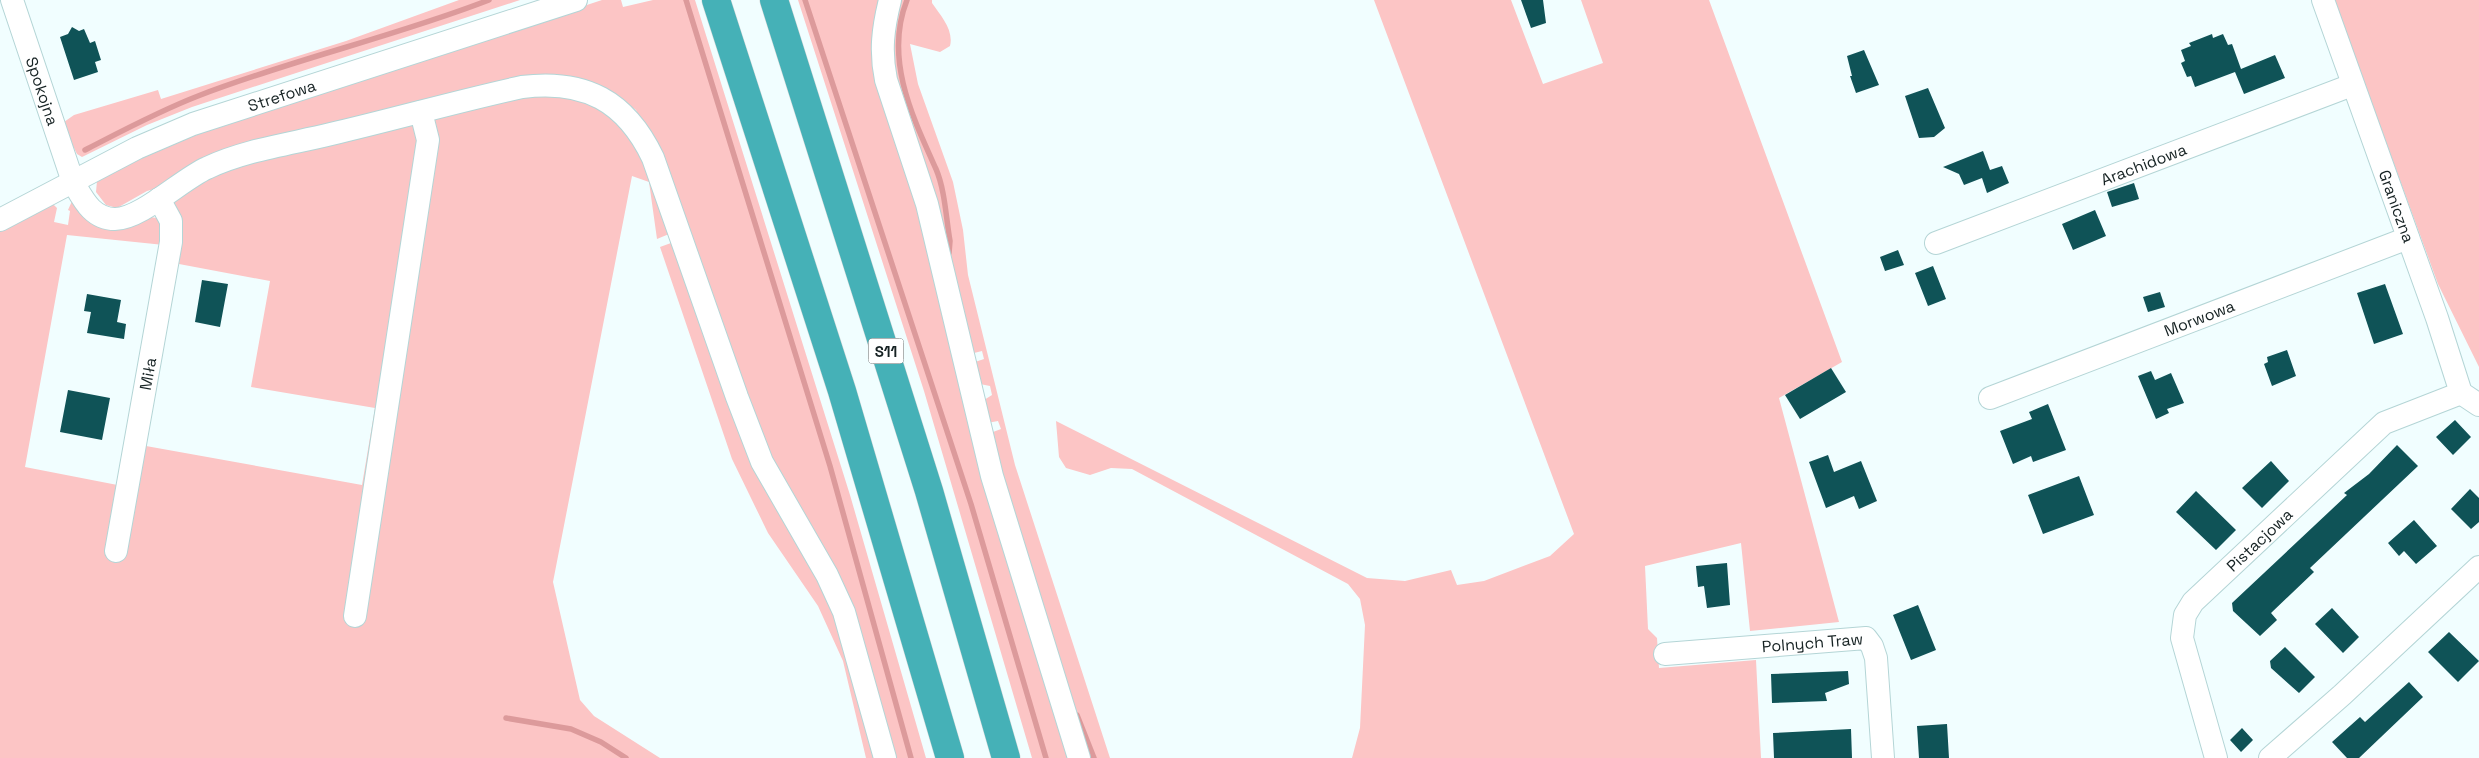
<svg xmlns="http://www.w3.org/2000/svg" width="2479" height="758" viewBox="0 0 2479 758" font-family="'Space Grotesk',sans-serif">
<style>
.green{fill:#fcc5c5}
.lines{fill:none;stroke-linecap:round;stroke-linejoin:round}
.stream{stroke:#dc9a9b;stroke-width:5.5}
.building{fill:#0f5357}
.minor-casing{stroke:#b4d5d6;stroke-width:24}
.highway-casing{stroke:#d5d7d7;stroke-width:29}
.minor{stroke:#fff;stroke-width:22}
.highway{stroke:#45b1b7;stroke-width:28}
.labels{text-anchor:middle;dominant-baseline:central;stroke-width:5;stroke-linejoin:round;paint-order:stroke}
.shield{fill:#fff;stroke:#5c6465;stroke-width:1}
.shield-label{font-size:15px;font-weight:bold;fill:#162223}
.street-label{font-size:16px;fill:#162223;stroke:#fff}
</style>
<rect width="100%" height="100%" fill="#f1feff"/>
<path class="green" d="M459,0H520L192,107L147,125L82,157L77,154L74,148L69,149L64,122L74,115L158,90L161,99L346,41Z
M602,0H621L623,7L653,0H695L850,495L926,758H891L781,487L636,110C615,94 593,81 567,76L147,191L117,208L106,205L96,192L97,181L157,147Z
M798,0H883L906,156L1073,758H1032L924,391Z
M896,0H932V3C941,16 954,30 950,46L940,52L910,44L918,84L953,182L963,230L968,275L1015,465L1110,758H1086L996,473L993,432L1001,429L998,421L987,423L984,400L992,395L990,386L980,384L975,362L984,359L982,351L974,353L891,77Z
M1374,0H1511L1543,84L1603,63L1581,0H1709L1842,362L1779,398L1839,622L1750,631L1741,543L1645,566L1648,629L1657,638L1659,668L1756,660L1761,758H1352L1360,728L1365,625L1360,599L1348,584L1132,469L1111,468L1090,475L1066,468L1059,457L1056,421L1367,578L1405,581L1451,570L1457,585L1484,581L1550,556L1574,534Z
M2334,0H2479V367L2438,284Z
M532,92L582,97L634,134L669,234L657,239L649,182L632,176L553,582L580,700L594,716L660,758H0V230L52,203L57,208L54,222L68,225L70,211L68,210L72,201L161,219L164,245L67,235L25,467L138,489L146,446L362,485L375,408L251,387L270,281L179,264L181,249L173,200L205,175Z
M671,243L828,588L878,758H866L843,661L818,606L768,533L732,459L660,247Z"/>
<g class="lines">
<path class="stream" d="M686,0L830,466L911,758
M805,0L971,504L1046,758
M907,0C884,58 912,116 936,169C945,190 946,218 950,241L949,253
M85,150C122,131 159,111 198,96C293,59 394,37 489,0
M1077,715L1094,758
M506,718L571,729L601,742L626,758"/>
</g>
<path class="building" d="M1521,0H1543L1546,23L1531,28Z
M72,27L79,31L84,29L90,43L95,41L101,60L95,62L98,72L74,80L60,37L68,34Z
M2212,34L2213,38L2223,34L2228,45L2232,44L2241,69L2275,55L2285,78L2244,94L2235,72L2195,87L2191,76L2187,77L2181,63L2185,61L2181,50L2191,46L2189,43Z
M1864,50L1879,85L1856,93L1850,76H1852L1847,56Z
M1928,88L1945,128L1934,137L1919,138L1905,96Z
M1983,151L1990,170L2002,166L2009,183L1987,193L1982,178L1964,185L1959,174L1943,167Z
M2134,183L2139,199L2112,207L2107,192Z
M2095,210L2106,236L2073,250L2062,224Z
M1898,250L1904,265L1885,271L1880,257Z
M1933,266L1946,299L1928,306L1915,273Z
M202,280L228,284L220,327L195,322Z
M2385,284L2403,334L2374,344L2357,293Z
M2160,292L2165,307L2148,312L2143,297Z
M87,294L121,300L117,322L126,324L124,339L87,333L91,312L84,311Z
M2287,350L2296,376L2272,386L2264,364L2268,362L2267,357Z
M1831,368L1846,392L1800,419L1785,395Z
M2151,371L2155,380L2171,373L2184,403L2167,409L2169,413L2156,419L2138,376Z
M68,390L110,398L102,440L60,432Z
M2048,404L2066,450L2033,462L2031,456L2013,464L2000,431L2032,419L2029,412Z
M2455,420L2471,437L2453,455L2436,437Z
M2397,445L2418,466L2310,568L2314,572L2271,613L2277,620L2260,636L2233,611L2232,603L2347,495L2344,493L2369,474Z
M1828,455L1834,472L1861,461L1877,501L1859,509L1854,496L1826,508L1809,462Z
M2271,461L2289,481L2262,508L2242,488Z
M2079,476L2094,515L2043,534L2028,495Z
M2470,489L2479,498V522L2471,529L2451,509Z
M2196,491L2236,530L2216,550L2176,512Z
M2414,520L2437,546L2416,564L2404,551L2399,556L2388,543Z
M1727,563L1730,605L1707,608L1704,586L1698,587L1696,566Z
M1918,605L1936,650L1911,660L1893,615Z
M2332,608L2359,637L2343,653L2315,624Z
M2449,632L2479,661L2458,682L2428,652Z
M2285,647L2315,677L2299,693L2271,668L2270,661Z
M1848,671L1849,684L1825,693L1827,701L1772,703L1771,674Z
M2409,682L2423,697L2359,758H2347L2332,742L2360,717L2365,722Z
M1947,724L1949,758H1919L1917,726Z
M2242,728L2253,740L2241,752L2230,740Z
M1851,729L1852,758H1774L1773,733Z"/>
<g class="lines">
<defs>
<g id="minor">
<path id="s1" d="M12,0L73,182C83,199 92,219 115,219C141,219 182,179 207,168C245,150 290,144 331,134C395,119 458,101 522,87C585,79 626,101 653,158L737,397L762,462L827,575L844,612L885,758"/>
<path d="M890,0C883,28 880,51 886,80L927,204L992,476L1079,758"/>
<path id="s2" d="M2323,0L2437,318L2461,393L2479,405"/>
<path id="s3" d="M0,220L137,148L193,124L576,0"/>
<path id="s4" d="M1936,243L2352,85"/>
<path id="s5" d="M1990,398L2408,238"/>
<path id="s6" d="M116,551L171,242V221L159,199"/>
<path d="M355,616L428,140L421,112"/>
<path id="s7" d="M1665,654L1866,638L1872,646L1876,658L1883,758"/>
<path id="s8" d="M2216,758L2182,638L2185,615L2193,602L2384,423L2461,393"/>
<path d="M2270,758L2342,695L2479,567"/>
</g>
<path id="highway" d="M716,0L842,391L950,758
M774,0L929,491L1006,758"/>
</defs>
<use href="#minor" class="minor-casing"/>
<use href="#highway" class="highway-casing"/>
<use href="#minor" class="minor"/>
<use href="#highway" class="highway"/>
</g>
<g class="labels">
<rect class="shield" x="868.5" y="338.5" width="35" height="25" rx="4"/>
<g class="shield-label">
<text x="886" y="351">S11</text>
</g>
<g class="street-label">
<text stroke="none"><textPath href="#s1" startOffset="96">Spokojna</textPath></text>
<text stroke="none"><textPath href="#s3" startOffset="309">Strefowa</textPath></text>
<text stroke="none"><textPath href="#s4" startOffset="222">Arachidowa</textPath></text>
<text stroke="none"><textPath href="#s2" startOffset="219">Graniczna</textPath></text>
<text stroke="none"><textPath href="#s5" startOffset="224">Morwowa</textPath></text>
<text stroke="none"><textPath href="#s6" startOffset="180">Miła</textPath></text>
<text stroke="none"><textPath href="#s8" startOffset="254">Pistacjowa</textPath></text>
<text stroke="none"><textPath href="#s7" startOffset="148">Polnych Traw</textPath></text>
</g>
</g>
</svg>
